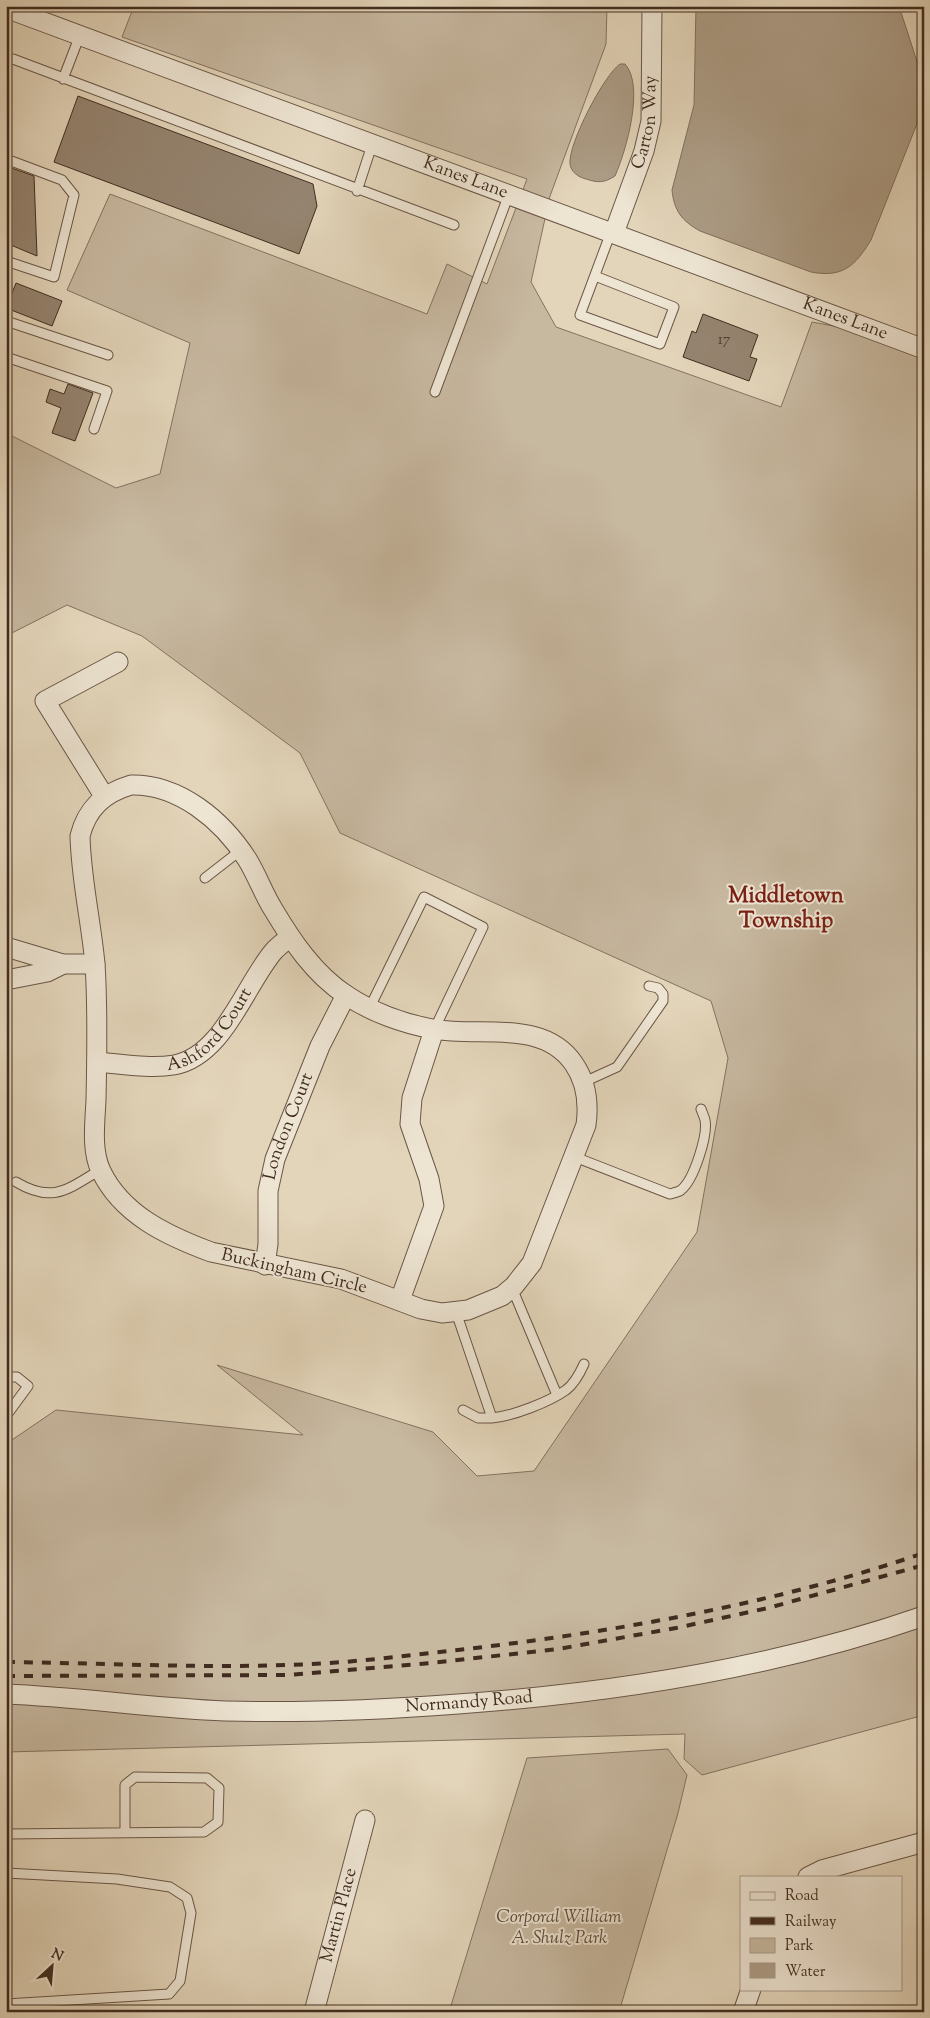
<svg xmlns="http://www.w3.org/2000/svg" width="930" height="2018" viewBox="0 0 930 2018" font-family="'Sorts Mill Goudy',serif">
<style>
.green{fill:#c7b8a0;stroke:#847260}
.water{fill:#ac9c85;stroke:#816f5c}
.building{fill:#958470;stroke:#412c1f}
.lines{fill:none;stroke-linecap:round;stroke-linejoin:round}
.service-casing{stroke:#6a5646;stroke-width:11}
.minor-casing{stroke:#6a5646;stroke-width:21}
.service{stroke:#ede4d2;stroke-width:9}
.minor{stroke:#ede4d2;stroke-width:19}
.rail{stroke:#412c1f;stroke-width:4;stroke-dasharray:9 9;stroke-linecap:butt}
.labels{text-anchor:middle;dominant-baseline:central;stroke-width:4;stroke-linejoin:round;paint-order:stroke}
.number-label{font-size:15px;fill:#564233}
.street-label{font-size:18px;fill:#412c1f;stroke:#ede4d2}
.park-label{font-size:18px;font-style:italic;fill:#5c4839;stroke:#ede4d2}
.district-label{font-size:22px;font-weight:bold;fill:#7a1f14;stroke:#ede4d2}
</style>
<rect width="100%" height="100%" fill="#e3d5ba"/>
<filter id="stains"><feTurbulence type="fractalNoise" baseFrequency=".004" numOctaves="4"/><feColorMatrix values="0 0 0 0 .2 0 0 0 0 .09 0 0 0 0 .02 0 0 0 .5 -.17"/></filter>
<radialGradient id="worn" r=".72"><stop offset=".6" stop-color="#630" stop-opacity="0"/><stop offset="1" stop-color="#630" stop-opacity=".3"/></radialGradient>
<path class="green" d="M134,6H607L606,44L550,196L531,282L556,327L781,407L812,322L924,343V1715L702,1775L684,1759L685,1734L6,1752V1444L56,1410L303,1435L217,1365L433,1432L477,1476L534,1471L697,1232L728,1058L711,1001L340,833L300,753L142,636L67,605L6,636V433L116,488L160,474L190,343L67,290L110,194L427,314L447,264L487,284L527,179L122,37Z
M668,1749L687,1775L678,1813L619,2012H449L527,1758Z"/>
<path class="water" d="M696,6H899L924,83V106L871,240C855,266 843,278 811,272L700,231C682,221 674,211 672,190L694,105Z
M620,64H625C645,86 626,151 615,176C604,183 598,183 586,179C578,177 571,172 570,164C568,144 604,75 620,64Z"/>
<path class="building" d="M78,96L313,184L317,206L299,254L54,162Z
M6,166L34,176L37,256L6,243Z
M16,283L62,301L52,326L6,308Z
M703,314L758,335L750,357L757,359L749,381L683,357L692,331L696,333Z
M68,384L93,393L75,441L52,433L61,408L46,402L50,389L64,394Z"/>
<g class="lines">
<defs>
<path id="service" d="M13,59L454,225
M63,79L80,35
M6,159L62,180L74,195L54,277L6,261
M357,191L372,145
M595,276L674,307L660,344L580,315L611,232
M6,321L108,355
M6,357L107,391L94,429
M435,392L509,194
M205,878L241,850
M370,1007L424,897L483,927L434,1030
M584,1082L617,1067L663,1001V994L658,988L649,986
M575,1157L670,1194C673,1193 679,1192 681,1190C694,1180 708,1135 705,1120C704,1116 702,1112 701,1109
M16,1182C53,1204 68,1189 100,1170
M512,1288L557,1395
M456,1312L492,1418C513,1416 549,1402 566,1390C574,1384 580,1373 584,1364
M6,1377H17L28,1386L6,1416
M463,1410L478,1418H492
M6,1834L204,1832L218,1822L219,1788L207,1778L135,1777L125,1785V1833
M6,1873L117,1879L170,1887L187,1898L191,1913L180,1981L169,1994L6,2004"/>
<g id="minor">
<path id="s1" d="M6,8L924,349"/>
<path id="s2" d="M614,233L644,151L651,121L652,6"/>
<path d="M131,785C179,784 222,820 247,859C257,875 263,893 273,909C292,941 314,974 346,995C371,1012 404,1024 433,1029C480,1038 543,1018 574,1064C587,1083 589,1103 586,1125L532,1263L514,1286L502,1296L468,1310L442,1313L421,1309L341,1279L211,1252C168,1236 122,1215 101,1171C91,1150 95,1123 96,1100C97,1055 98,1009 95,964C91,921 81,879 80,836C87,808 104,793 131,785Z"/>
<path d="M104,796L45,701L118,662"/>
<path d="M6,947L63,964H95"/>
<path d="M6,980L47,972L63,964"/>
<path id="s3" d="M97,1062C122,1064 150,1069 174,1065C223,1056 244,987 273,952C277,947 284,942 290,937"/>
<path id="s4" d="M265,1265L268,1244V1191L275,1159L320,1046L346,995"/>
<path d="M400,1300L434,1206L429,1179L410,1124L412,1098L434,1030"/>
<path id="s5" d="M6,1694C79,1697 152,1708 225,1711C302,1713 380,1710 458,1704C615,1693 774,1668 924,1616"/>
<path d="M808,1877L822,1870L924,1842"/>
<path id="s6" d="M314,2012L365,1820"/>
<path d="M743,2012L751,1989"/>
</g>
</defs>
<use href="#service" class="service-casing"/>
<use href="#minor" class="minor-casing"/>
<use href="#service" class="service"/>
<use href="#minor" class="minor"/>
<path class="rail" d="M6,1662C99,1663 193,1668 286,1665C343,1664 402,1656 458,1650C615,1632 774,1604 924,1553
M6,1676L288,1675L431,1663L558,1649L676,1628L768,1608L924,1565"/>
</g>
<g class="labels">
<g class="number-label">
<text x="724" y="340">17</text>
</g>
<g class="street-label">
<text stroke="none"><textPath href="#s2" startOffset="116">Carton Way</textPath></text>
<text stroke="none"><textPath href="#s1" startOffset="490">Kanes Lane</textPath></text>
<text stroke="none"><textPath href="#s1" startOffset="895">Kanes Lane</textPath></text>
<text stroke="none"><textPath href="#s3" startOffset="128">Ashford Court</textPath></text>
<text stroke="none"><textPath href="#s4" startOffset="142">London Court</textPath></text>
<text transform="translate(294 1272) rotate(13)">Buckingham Circle</text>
<text stroke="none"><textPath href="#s5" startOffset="464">Normandy Road</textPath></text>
<text stroke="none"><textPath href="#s6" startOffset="100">Martin Place</textPath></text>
</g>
<g class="park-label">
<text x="559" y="1918">Corporal William<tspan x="559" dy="21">A. Shulz Park</tspan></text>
</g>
<g class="district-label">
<text x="786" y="897">Middletown<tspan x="786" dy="25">Township</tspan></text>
</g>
</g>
<rect width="930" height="2018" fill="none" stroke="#e3d5ba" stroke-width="25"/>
<rect x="8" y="8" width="915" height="2003" fill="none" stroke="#412c1f" stroke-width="2.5"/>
<rect x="12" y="12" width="905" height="1993" fill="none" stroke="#412c1f"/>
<rect x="740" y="1876" width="162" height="115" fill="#ede4d2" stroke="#a89a8a"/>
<rect x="750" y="1892" width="25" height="8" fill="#ede4d2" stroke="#a89a8a"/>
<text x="785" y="1900" font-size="15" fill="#412c1f">Road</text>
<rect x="750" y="1917" width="25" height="8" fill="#412c1f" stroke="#a89a8a"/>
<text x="785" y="1926" font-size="15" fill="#412c1f">Railway</text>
<rect x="750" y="1938" width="25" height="15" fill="#c7b8a0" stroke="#a89a8a"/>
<text x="785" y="1950" font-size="15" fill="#412c1f">Park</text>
<rect x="750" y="1963" width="25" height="15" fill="#ac9c85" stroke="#a89a8a"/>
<text x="785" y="1976" font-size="15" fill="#412c1f">Water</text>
<g transform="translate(52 1966) rotate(26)" stroke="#ede4d2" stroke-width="4" paint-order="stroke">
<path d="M0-4L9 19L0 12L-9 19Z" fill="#412c1f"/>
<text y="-8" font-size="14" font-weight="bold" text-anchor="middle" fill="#412c1f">N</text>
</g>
<rect width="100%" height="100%" filter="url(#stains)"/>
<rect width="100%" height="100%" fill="url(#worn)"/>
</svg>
